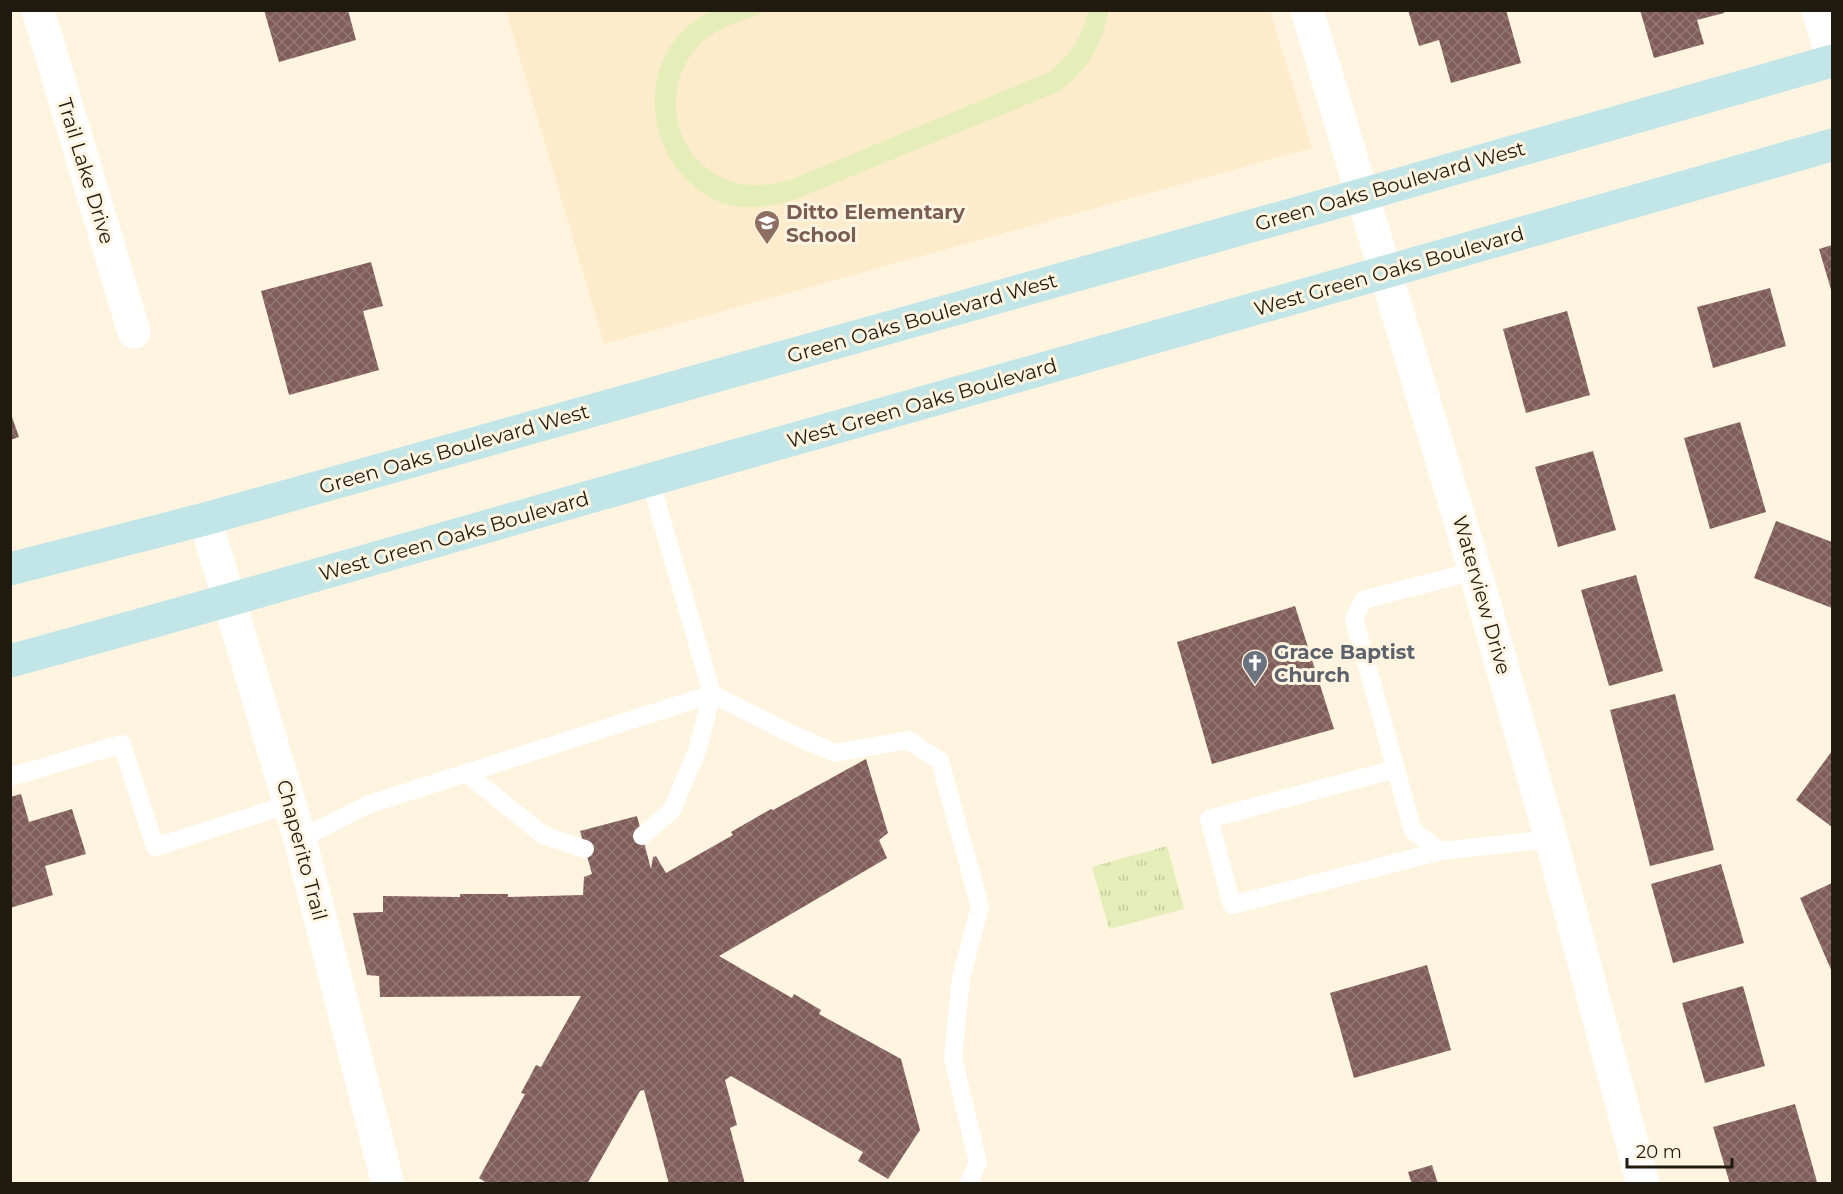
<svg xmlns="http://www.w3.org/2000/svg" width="1843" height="1194" viewBox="0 0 1843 1194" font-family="Montserrat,sans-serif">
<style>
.built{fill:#fdeccb}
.park{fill:url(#park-tufts)}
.pitch{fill:#e5edb8}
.building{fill:url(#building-cross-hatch)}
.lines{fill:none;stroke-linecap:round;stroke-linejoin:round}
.service{stroke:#fff;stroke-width:18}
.minor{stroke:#fff;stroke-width:33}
.tertiary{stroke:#fff;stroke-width:33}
.secondary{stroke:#c2e5e8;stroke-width:33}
.labels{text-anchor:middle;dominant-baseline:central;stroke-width:6;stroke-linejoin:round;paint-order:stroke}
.street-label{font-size:20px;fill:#211a0e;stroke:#fff4e0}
.education-label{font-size:20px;font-weight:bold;fill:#785e54;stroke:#fff4e0;text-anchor:start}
.worship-label{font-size:20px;font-weight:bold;fill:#5b616d;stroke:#fff4e0;text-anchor:start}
</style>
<defs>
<pattern id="park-tufts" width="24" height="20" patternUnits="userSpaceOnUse" patternTransform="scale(1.5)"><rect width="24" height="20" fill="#e5edb8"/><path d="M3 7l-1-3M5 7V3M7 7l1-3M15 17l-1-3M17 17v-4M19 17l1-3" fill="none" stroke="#c4cb9d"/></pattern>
<pattern id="building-cross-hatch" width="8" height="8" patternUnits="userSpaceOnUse" patternTransform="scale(1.5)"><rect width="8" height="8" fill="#815d59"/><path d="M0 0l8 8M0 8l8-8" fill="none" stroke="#937975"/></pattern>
</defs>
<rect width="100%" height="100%" fill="#fff4e0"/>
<path class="built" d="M506,11H1270L1312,148L604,344Z"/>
<path class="park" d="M1167,846L1184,909L1109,929L1092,867Z"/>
<path class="pitch" d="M712,11H768C745,20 716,27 699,45C658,88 673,162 731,181C750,188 771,185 790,180L1049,72C1069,57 1084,35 1088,11H1108C1103,45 1087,70 1060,91L796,199C771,207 739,212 715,200C638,162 632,47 712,11Z"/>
<path class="building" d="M264,10H348L356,40L279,62Z
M1408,10H1506L1521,63L1451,83L1439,40L1419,46Z
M1640,10H1724V13L1697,20L1704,44L1654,58Z
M1832,245V293L1819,249Z
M371,262L383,306L363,311L379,370L289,395L261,291Z
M1770,288L1786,346L1713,368L1697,307Z
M1567,311L1590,395L1526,413L1503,329Z
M10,411L19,437L10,440Z
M1740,422L1766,512L1710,529L1684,438Z
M1593,451L1616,530L1558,547L1535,467Z
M1776,521L1832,542V608L1754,578Z
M1636,575L1663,671L1609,686L1581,590Z
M1295,606L1334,729L1212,764L1177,642Z
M1675,694L1714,850L1650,866L1610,710Z
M1832,751V827L1796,800Z
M866,759L888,833L879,840L887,858L719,956L792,998L794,994L821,1010L819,1014L901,1059L920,1130L888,1179L858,1161L863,1152L731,1076L725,1080L737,1125L730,1128L745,1184H669L644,1090L640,1091L587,1184H488L479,1178L525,1094L521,1093L536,1065L541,1067L581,996L380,997L379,976L367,975L353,913L383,912V896L460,897V894H508V897L583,895L584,877L592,874L580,831L637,816L651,869L653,857L656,856L666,873L733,835L731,832L771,809L773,810Z
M21,794L29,822L72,809L86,854L45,866L53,895L10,908V797Z
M1721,864L1744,943L1673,963L1651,884Z
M1832,883V972L1800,898Z
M1427,965L1451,1050L1354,1078L1330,993Z
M1743,986L1765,1066L1705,1083L1682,1003Z
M1795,1104L1817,1182L1730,1184L1713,1127Z
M1432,1165L1438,1184H1412L1408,1172Z"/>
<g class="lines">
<path class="service" d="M1475,571L1363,600L1354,619L1413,831L1441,851L1551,839
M1395,769L1209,819L1232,905L1441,851
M466,773L543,835L585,849
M10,777L122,744L155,847L290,804
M642,836L672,810L697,751L712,694L785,731L835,753L908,740L940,761L980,907L961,978L953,1058L978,1163L968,1184
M300,839L367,805L712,694L650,480"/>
<path class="minor" d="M38,10L134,332
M1818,10L1832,56
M205,519L300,839L388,1184"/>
<path class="tertiary" d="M1307,10L1475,571L1551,839L1643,1184"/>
<path class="secondary" d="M10,569L205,519L1330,204L1832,61
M10,661C237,599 462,533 688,469C1069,361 1451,254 1832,145"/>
</g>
<defs>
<symbol id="school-pin" viewBox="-11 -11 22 30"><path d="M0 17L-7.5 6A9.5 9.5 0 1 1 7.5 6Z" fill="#8d6e63" stroke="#fff4e0"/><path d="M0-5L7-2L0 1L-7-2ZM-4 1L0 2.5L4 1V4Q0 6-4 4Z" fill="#fff"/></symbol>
<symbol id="church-pin" viewBox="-11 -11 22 30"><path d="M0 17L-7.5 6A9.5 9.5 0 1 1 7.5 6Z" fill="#6b7280" stroke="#fff4e0"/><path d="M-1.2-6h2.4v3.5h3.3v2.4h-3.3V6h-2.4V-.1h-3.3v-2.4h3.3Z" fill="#fff"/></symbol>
</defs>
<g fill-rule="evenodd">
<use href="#school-pin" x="752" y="208" width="30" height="40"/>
<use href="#church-pin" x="1240" y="648" width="30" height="40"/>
</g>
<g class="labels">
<g class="street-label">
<text transform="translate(86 171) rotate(73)">Trail Lake Drive</text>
<text transform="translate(1390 186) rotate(-16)">Green Oaks Boulevard West</text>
<text transform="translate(1389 271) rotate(-16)">West Green Oaks Boulevard</text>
<text transform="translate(922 318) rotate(-16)">Green Oaks Boulevard West</text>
<text transform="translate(922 403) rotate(-16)">West Green Oaks Boulevard</text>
<text transform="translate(454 449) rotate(-16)">Green Oaks Boulevard West</text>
<text transform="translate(454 536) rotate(-16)">West Green Oaks Boulevard</text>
<text transform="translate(1482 595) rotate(74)">Waterview Drive</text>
<text transform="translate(302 850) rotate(75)">Chaperito Trail</text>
</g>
<g class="education-label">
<text x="786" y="212">Ditto Elementary<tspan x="786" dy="23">School</tspan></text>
</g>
<g class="worship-label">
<text x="1274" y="652">Grace Baptist<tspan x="1274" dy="23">Church</tspan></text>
</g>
</g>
<rect width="1843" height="1194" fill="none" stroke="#211a0e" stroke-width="24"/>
<path d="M1627 1158v9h105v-9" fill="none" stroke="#211a0e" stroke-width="3"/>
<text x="1636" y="1158" font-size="18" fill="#211a0e" stroke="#fff4e0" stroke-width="4.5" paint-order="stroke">20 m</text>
</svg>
